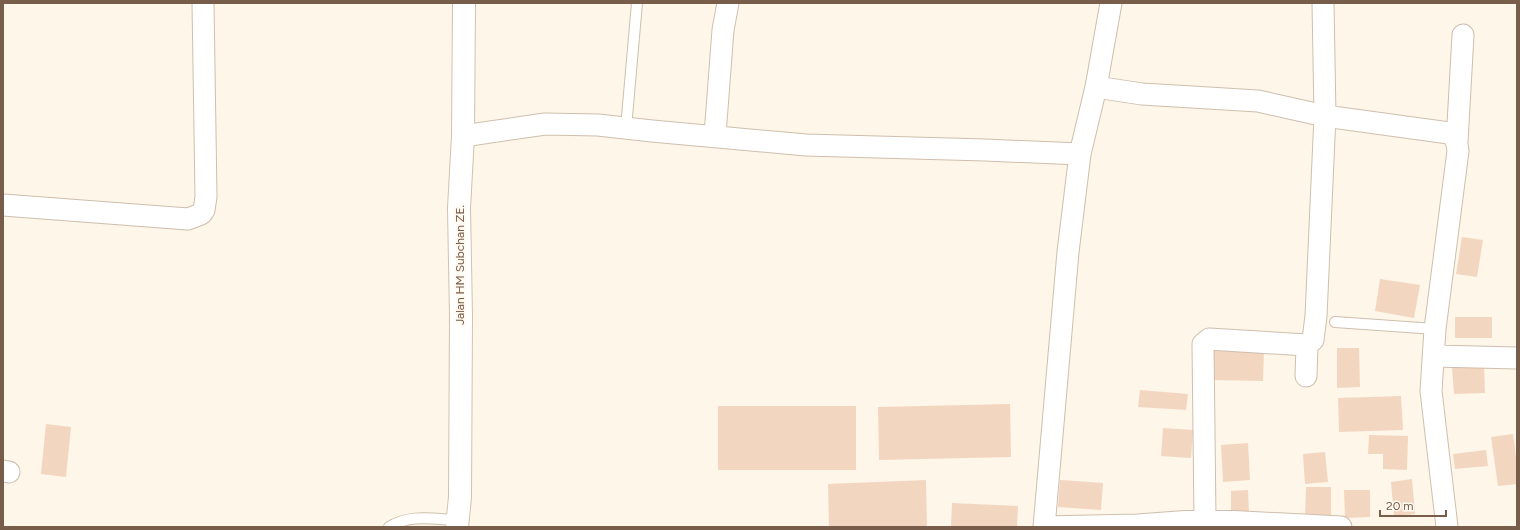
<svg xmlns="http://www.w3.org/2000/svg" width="1520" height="530" viewBox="0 0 1520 530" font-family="Figtree,sans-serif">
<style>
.building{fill:#f3d6c0}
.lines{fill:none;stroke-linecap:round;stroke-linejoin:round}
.lane-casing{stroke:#cfbead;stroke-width:12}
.street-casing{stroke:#cfbead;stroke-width:23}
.secondary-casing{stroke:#d5c0ad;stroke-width:24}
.lane{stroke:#fff;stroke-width:10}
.street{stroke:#fff;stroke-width:21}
.secondary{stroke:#fff;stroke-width:22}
.labels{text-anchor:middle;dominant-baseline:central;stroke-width:4;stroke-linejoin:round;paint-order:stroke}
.street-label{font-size:12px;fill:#785d4b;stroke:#fff9f0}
</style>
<rect width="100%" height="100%" fill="#fdf6e9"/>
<path class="building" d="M1462,237L1483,240L1477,277L1456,274Z
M1380,279L1420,285L1414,318L1375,311Z
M1455,317H1492V338H1455Z
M1211,348L1264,349L1263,381L1211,380Z
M1337,348H1359L1360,387L1337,388Z
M1484,366L1485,393L1454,394L1452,368Z
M1140,390L1188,394L1186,410L1138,407Z
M1401,396L1403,430L1339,432L1338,398Z
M1010,404L1011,457L879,460L878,407Z
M718,406H856V470H718Z
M46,424L71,427L66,477L41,474Z
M1163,428L1193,430L1191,458L1161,456Z
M1513,434L1517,464V484L1498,486L1491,437Z
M1369,435L1408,436L1407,470L1383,469V454H1368Z
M1248,443L1250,480L1223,482L1221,445Z
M1486,450L1488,466L1455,469L1453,454Z
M1325,452L1328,482L1305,484L1303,454Z
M1412,479L1415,514L1394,516L1391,482Z
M926,480L927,527H829L828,484Z
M1060,480L1103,483L1101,510L1058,507Z
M1306,487H1331V518H1305Z
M1248,490L1249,513L1231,514V491Z
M1344,490H1370V517L1345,518Z
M952,503L1018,506L1017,527H951Z"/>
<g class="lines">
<defs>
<path id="lane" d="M626,128L637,3
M1335,322L1435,329
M389,527C410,514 432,519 457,520"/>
<path id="street" d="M1096,87L1142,94L1258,101L1325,116L1449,133C1456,138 1457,142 1458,151L1435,329L1431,391L1447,527
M715,135L723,30L728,3
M463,136L545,124L598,125L652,131L806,145L985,150L1080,154
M1457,142L1463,35
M3,205L188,219L201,214L204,210L206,197L203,3
M1434,356L1517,358
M1306,376L1307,345
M3,471L9,472
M1205,520L1203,344L1209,339L1307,345L1313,340L1316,316L1325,116L1323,3
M1044,527L1068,252L1080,154L1096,87L1111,3
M1044,527L1138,525L1205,520L1341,527"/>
<path id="secondary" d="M457,527L460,497L461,316L459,208L463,136L464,3"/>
</defs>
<use href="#lane" class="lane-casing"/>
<use href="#street" class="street-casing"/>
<use href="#secondary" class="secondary-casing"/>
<use href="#lane" class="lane"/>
<use href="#street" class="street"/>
<use href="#secondary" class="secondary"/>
</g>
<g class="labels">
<g class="street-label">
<text transform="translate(460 265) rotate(-90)">Jalan HM Subchan ZE.</text>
</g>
</g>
<rect width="1520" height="530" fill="none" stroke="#785d4b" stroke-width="8"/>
<path d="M1380 510v6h66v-6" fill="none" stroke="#785d4b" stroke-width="2"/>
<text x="1386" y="510" font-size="12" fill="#785d4b" stroke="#fff9f0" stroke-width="3" paint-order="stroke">20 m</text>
</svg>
